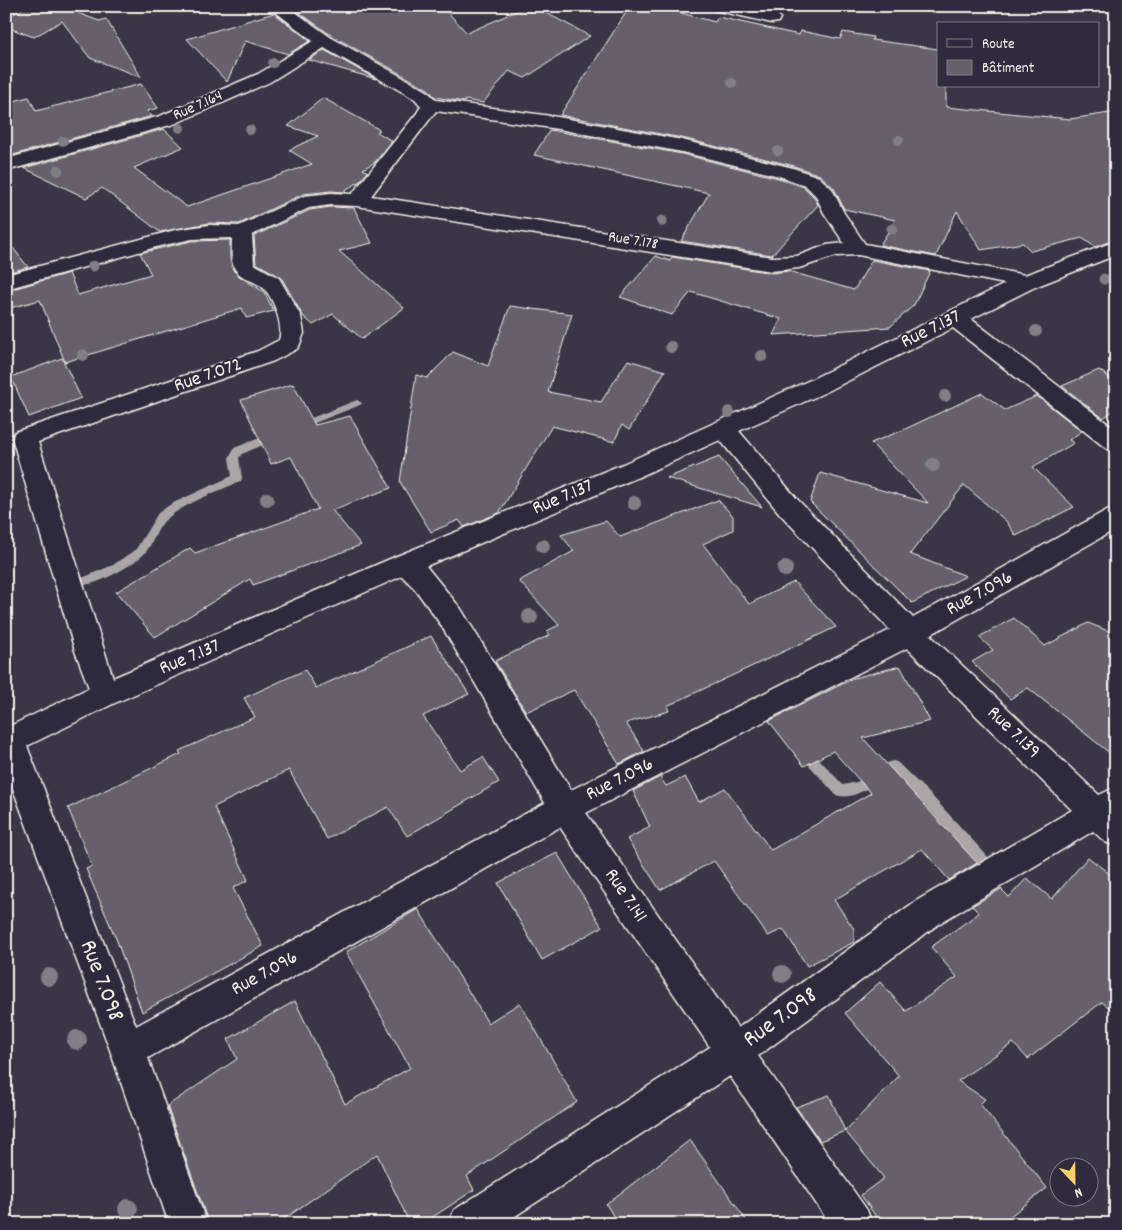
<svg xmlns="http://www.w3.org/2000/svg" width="1122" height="1230" viewBox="0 0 1122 1230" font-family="Dekko,sans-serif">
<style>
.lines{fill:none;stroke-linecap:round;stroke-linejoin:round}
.stream{fill:#aaa6a7;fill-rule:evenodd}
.building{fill:#65616c;stroke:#f4f1e8}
.minor-casing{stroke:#f4f1e8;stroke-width:3}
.minor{fill:#2f2a3d;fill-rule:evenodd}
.tree{fill:#827e85}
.labels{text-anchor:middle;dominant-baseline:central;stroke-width:4;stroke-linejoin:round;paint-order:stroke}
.far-street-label{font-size:16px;fill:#f4f1e8;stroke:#2f2a3d}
.street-label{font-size:20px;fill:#f4f1e8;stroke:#2f2a3d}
.near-street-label{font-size:24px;fill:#f4f1e8;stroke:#2f2a3d}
</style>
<rect width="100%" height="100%" fill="#3b3647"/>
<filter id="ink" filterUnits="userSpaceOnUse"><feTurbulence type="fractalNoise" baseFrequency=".02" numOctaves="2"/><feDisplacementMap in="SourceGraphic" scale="10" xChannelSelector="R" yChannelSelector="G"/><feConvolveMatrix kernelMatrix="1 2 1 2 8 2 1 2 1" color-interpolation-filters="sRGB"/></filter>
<g filter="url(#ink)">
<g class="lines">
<path class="stream" d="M357,400L362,403L360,405L302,428H296L294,426L296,424Z
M275,432L280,436L279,438L242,454L239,458L242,478L241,481C217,492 190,501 169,517C156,526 154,545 143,555C134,564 94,588 82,584L80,581L82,578L113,565L136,549L158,513L171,504L232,476L229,458L234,448Z
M803,745L807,746L843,785L857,782L889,762L893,761L897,762L932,796L990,859L992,863L990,867L985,869L980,867L924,804L891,773C876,782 855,802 836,795L799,754L797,750L799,746Z"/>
</g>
<path class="building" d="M28,6H89L78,13L99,21L106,19L141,77L90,58L62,21L34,37L6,27V18Z
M299,6H442L467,33L528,6H533L590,36L525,78L509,71L483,103L465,100L464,102L435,97L428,89L331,35L293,8Z
M633,6H655L715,22L718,17L799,35L801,31L840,39L843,32L873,37L872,40L938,49V86H946V107L1070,119L1116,112V239L1095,247L1082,238L1031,251L1023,243L981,250L957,211L936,256L880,245L895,220L844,209L834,188L820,175L794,166L682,138L560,115L627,11Z
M274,13L310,41L288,54L245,41L227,82L187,39Z
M324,50L376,79L309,60Z
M141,84L158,108L147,111L152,116L6,157V103L29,97L36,111Z
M323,98L380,130L377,132L392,141L375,162L363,169L368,172L359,182L345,190V192L331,191L303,194L239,224L209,223L160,232L102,188L86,198L24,168L164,129L183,147L134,168L187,207L312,164L289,150L318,136L288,126Z
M550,130L682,154L778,178L804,187L814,197L818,205L772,255L681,241L709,193L534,155Z
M331,207L354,208L372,243L339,251L404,308L362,339L333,314L313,325L303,316L281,277L256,263L254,236L310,210Z
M6,239L28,267L6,273Z
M230,240V258L233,270L239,276L264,292L274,311L246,318L242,308L65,362L40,300L6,309V291L69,273L78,295L151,274L140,253L192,241Z
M656,256L670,261L672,257L772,273L788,271L854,290L872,260L930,271L914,305L890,327L773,335L781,319L691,292L672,315L620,297Z
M510,306L572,314L548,392L601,402L628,360L665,371L629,430L622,425L614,442L552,426L499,513L464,527L459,520L431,532L400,482L416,375L427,378L453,352L488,366Z
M62,358L81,398L29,417L11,377Z
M1099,370L1116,382V409L1103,418L1062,386Z
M293,384L315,425L350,416L391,488L332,510L361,545L253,585L250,579L155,637L116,592L190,548L195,553L318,509L291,457L271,464L241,400Z
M982,393L1005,410L1037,396L1082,431L1069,440L1074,443L1033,467L1074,507L1016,536L1006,521L964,485L910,554L966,576L912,603L810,502L820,473L928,503L871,443L903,430Z
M719,457L762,507L667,478Z
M718,500L733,516V530L703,544L749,604L794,582L836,627L667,706L669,711L626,723L644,751L619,764L574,690L526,712L495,661L550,635L547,631L559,625L519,581L574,551L561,535L606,521L620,537Z
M1014,618L1045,646L1088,623L1116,634V758L1028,688L1010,699L972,662L993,650L979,637Z
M431,636L469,694L423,716L460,770L483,757L499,782L407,836L388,807L327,839L289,770L214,807L248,880L233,888L263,946L142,1012L117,941L86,869L92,866L68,808L181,754L179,751L255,717L244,698L305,670L316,688Z
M900,666L930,721L863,738L977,863L949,880L922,849L834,900L854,929V942L807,966L783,929L768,936L714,861L660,890L627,839L650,827L633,791L660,777L666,786L685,777L699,802L725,788L771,850L871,793L833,751L804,766L769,721L854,678Z
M557,853L602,927L542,960L498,883Z
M1088,857L1116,879V1013L1102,1002L1028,1059L1013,1043L958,1081L985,1099L980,1104L1047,1188L1000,1224H881L861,1195L884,1178L845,1131L899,1076L845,1013L880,982L906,1011L957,977L931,947L979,913L972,906L1001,889L1009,897L1027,878L1052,899Z
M418,909L488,1023L520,1003L577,1102L467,1176L474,1190L422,1224H410L377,1154L277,1224H209L167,1106L237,1059L228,1039L295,1001L345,1104L410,1068L346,952Z
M829,1095L845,1131L820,1141L796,1107Z
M690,1140L749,1224H618L606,1204Z"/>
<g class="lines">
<defs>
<path id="minor" d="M268,6H287L330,37L427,91L436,100L558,117L682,140L793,168L819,177L832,189L844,213L865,244L1025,275L1116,241V255L1035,287L971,319L1116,430V452L1107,449L953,328L824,393L739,431L798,500L913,618L1107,510L1116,507V529L930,635L1099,795L1116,787V846L1105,842L1093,831L940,923L758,1056L867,1210L872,1224H830L730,1076L503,1224H449L454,1210L710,1047L560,827L148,1058L207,1224H169L110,1050L6,770V728L89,688L75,651L12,438L15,432L258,351L279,340C284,326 273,295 261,286C253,281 239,277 235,269C230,261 232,246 232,238L192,239L160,246L6,289V275L175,230L209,225L239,226L304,196L331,193L352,194L417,113L421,106L415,99L324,48L270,82L174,124L6,171V159L160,116L258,74L313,41ZM436,111L558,129L682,152L779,176L805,185L816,196L824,213L844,243L827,245L797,256L772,257L371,196ZM331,205L357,206L772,271L799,268L836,256L858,255L1005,284L808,381L623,464L397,556L113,678L38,442L274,361L297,349L300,344L304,333L301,316L279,278L254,264L252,235L309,208ZM720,440L780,514L890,630L571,790L461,609L426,566L641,476ZM402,576L415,589L441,625L545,803L136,1026L27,746L115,703ZM907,648L1072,810L916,901L738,1028L586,813Z
M712,6H743L778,14L780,18L778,22L772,23L714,10Z"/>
</defs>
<use href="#minor" class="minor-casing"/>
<use href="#minor" class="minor"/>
</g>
<g class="tree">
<circle cx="273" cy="63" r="5"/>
<circle cx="732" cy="83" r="5"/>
<circle cx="180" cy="128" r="5"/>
<circle cx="250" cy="130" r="5"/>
<circle cx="899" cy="140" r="5"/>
<circle cx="63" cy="141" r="5"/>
<circle cx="778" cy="151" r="5"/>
<circle cx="58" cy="170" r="5.5"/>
<circle cx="662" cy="221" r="5.5"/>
<circle cx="892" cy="229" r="5.5"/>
<circle cx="93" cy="266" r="5.5"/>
<circle cx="1104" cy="279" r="5.5"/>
<circle cx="1036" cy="331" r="6"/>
<circle cx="671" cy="347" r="6"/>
<circle cx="83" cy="355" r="6"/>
<circle cx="762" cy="356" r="6"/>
<circle cx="945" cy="396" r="6"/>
<circle cx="729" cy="412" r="6"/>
<circle cx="933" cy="465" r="7"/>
<circle cx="267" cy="499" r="7"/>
<circle cx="634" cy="503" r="7"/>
<circle cx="543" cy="546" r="7"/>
<circle cx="785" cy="569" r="8"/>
<circle cx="530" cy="617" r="8"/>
<circle cx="782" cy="974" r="9"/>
<circle cx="49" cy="977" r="9"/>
<circle cx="77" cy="1040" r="10"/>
<circle cx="128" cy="1209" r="10"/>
</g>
</g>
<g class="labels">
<g class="far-street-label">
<text transform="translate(198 106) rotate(-24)">Rue 7.164</text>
<text transform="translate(633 241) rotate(9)">Rue 7.178</text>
</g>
<g class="street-label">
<text transform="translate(931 330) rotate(-26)">Rue 7.137</text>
<text transform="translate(208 376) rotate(-19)">Rue 7.072</text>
<text transform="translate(563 498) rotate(-23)">Rue 7.137</text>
<text transform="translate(980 594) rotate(-29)">Rue 7.096</text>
<text transform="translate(190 658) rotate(-23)">Rue 7.137</text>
<text transform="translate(1013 733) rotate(44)">Rue 7.139</text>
<text transform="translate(620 780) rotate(-27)">Rue 7.096</text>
<text transform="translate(625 896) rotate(56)">Rue 7.141</text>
<text transform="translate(265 974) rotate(-29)">Rue 7.096</text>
</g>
<g class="near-street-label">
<text transform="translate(101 981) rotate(69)">Rue 7.098</text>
<text transform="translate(781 1018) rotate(-36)">Rue 7.098</text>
</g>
</g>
<rect width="1122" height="1230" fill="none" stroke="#2f2a3d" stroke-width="25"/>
<rect x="12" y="12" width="1097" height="1205" fill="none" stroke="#f4f1e8" stroke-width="2" filter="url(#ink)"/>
<rect x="937" y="22" width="162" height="65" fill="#2f2a3d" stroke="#7e7a81"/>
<rect x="947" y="39" width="25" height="8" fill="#2f2a3d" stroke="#7e7a81"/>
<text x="982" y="48" font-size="15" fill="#f4f1e8">Route</text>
<rect x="947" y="60" width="25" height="15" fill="#65616c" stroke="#7e7a81"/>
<text x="982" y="72" font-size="15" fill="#f4f1e8">Bâtiment</text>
<g transform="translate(1074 1182) rotate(158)"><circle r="24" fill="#2f2a3d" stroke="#7e7a81"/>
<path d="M0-4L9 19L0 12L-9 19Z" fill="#ffd166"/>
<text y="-8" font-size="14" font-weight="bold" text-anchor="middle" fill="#f4f1e8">N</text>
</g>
</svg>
